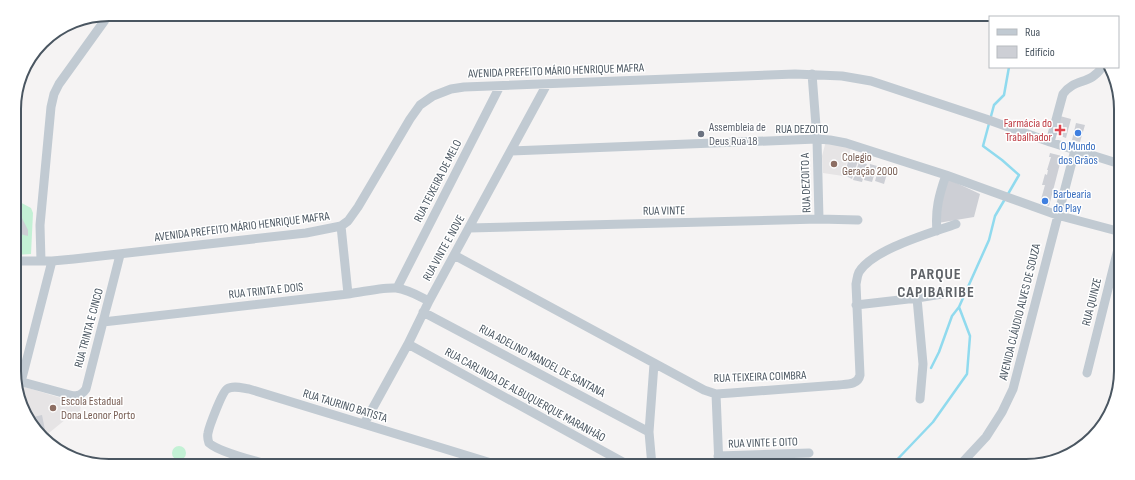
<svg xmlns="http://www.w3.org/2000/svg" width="1135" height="480" viewBox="0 0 1135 480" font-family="'Sofia Sans Condensed',sans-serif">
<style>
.education{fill:#e6e4e5}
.green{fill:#c3f1d5}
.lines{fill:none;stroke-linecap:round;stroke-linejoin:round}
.stream{stroke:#90daee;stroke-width:2.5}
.building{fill:#cdcfd5}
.minor{stroke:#c1cad2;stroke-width:9}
.health-dot{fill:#e0444e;stroke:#fff;stroke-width:1.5}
.shop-dot{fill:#3f7fe0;stroke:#fff;stroke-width:1.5}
.worship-dot{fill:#6b7280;stroke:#fff;stroke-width:1.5}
.education-dot{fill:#8d6e63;stroke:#fff;stroke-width:1.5}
.labels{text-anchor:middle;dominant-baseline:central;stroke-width:3;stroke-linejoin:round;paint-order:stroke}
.street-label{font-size:12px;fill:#4a5661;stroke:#fff}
.health-label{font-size:12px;fill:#be3a42;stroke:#fff;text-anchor:end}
.worship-label{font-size:12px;fill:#5b616d;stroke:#fff;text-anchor:start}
.shop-label{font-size:12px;fill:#366cbe;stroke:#fff}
.education-label{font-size:12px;fill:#785e54;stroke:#fff;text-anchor:start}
.district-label{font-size:16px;font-weight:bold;letter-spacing:1px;fill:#5f6368;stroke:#fff}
.rim{fill:none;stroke:#4a5661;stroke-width:2}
</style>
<rect width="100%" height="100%" fill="#f5f3f3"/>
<path class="education" d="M826,141L851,148L843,176L823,173L822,156Z
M15,384L81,404L80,411L71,415L44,437L34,429Z"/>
<path class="green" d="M14,199L31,208L33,213L31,254L15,255Z
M172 453a7 7 0 1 1 14 0a7 7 0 1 1-14 0Z"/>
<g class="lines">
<path class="stream" d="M1001,14V17
M1008,194L1019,175L1002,160L983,146L994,105L1004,95L1009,67
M931,368L939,352L952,316L959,307
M891,466L933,422L967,374L970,336L959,307L989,240L995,216L1005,199"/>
</g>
<path class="building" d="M1060,116L1071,119L1066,138L1055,134Z
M1076,123L1085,125L1080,142L1072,140Z
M1050,153L1062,156L1049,206L1040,203L1045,185H1042L1045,174L1047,175L1048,170H1047L1051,157H1049Z
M850,155L853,156L858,161L852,179L844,175Z
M859,162L867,164L862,182L853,180Z
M870,164L877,166L872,182L864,180L867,168L869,169Z
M879,167L888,170L884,184L875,181Z
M948,179L980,194L974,217L938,223L940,205Z
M20,214L28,230V236L20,234L14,221V216Z
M21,399L26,401L24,407Z
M42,415L45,430L37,431L34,429L29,418Z
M188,461L194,466H183Z"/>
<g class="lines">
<path class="minor" d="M812,74L817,139L819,219
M1050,142L1063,94C1074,78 1091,85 1102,67
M511,151L817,139L830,140L846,143L946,175L1057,215L1121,232
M341,226L348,294
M469,228L819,219L858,220
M937,231C935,210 939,195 946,175
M454,255L704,390L716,394L731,393L838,385C847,384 858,385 860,375L856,284C857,280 857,276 859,272C873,249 931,233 956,224
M15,261H52L74,259L306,233L341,226L348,221L358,207L410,119L420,105L433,96L451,89L464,87L795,74L842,76L871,81L986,119L1050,142L1120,164
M41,261L40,225L51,107L54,94L59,84L105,20
M397,288L500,86
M917,298L923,364L920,399
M856,305L917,298L948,293
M423,312L649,432
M103,322L348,294C361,292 384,287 396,288C407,289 419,296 429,301
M408,344L630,466
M1087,373L1121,237
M15,380L70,395C78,397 82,395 86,389L120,255
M21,382L52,261
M716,394L719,466
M364,424L408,344L429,301L547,84
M718,456L809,453
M273,466C257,461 220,453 209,443C208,440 207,437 208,433C209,427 222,392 227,389C233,385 242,388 249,389L501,466
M652,466L649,432L654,364
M959,466L986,437L1002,412L1013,389L1075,150"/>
</g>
<path class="health-dot" d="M1058 124h4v4h4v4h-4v4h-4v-4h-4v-4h4z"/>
<g class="shop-dot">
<circle cx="1078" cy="133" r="4"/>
<circle cx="1045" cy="201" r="4"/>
</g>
<circle class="worship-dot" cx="701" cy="134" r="4"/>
<g class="education-dot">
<circle cx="834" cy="164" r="4"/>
<circle cx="53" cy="408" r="4"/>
</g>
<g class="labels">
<g class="street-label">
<text transform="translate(556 71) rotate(-2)">AVENIDA PREFEITO MÁRIO HENRIQUE MAFRA</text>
<text x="802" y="129">RUA DEZOITO</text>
<text transform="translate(438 181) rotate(-63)">RUA TEIXEIRA DE MELO</text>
<text transform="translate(806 183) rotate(-92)">RUA DEZOITO A</text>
<text transform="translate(664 211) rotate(-1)">RUA VINTE</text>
<text transform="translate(242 227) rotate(-7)">AVENIDA PREFEITO MÁRIO HENRIQUE MAFRA</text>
<text transform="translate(444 248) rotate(-61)">RUA VINTE E NOVE</text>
<text transform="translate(266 291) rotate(-6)">RUA TRINTA E DOIS</text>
<text transform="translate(1092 302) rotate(-76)">RUA QUINZE</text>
<text transform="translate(1020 312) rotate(-76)">AVENIDA CLÁUDIO ALVES DE SOUZA</text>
<text transform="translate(89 328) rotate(-75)">RUA TRINTA E CINCO</text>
<text transform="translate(542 361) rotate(28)">RUA ADELINO MANOEL DE SANTANA</text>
<text transform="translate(760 377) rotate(-2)">RUA TEIXEIRA COIMBRA</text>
<text transform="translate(525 395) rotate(29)">RUA CARLINDA DE ALBUQUERQUE MARANHÃO</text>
<text transform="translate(345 406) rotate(17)">RUA TAURINO BATISTA</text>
<text transform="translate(763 443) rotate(-2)">RUA VINTE E OITO</text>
</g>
<g class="health-label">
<text x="1052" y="123">Farmácia do<tspan x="1052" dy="14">Trabalhador</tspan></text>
</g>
<g class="worship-label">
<text x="709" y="127">Assembleia de<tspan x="709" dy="14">Deus Rua 18</tspan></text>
</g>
<g class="shop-label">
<text x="1078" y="146">O Mundo<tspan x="1078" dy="14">dos Grãos</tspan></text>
<text x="1053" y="194" text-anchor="start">Barbearia<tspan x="1053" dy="14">do Play</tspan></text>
</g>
<g class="education-label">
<text x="842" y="157">Colegio<tspan x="842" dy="14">Geração 2000</tspan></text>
<text x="61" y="401">Escola Estadual<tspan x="61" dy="14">Dona Leonor Porto</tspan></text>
</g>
<g class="district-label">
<text x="936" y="274">PARQUE<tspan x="936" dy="18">CAPIBARIBE</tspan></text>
</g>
</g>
<path d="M0 0H1135V480H0ZM109 21H1026A88 88 0 0 1 1114 109V371A88 88 0 0 1 1026 459H109A88 88 0 0 1 21 371V109A88 88 0 0 1 109 21Z" fill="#fff" fill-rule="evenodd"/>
<path class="rim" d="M109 21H1026A88 88 0 0 1 1114 109V371A88 88 0 0 1 1026 459H109A88 88 0 0 1 21 371V109A88 88 0 0 1 109 21Z"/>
<rect x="989" y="16" width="130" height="52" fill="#ffffff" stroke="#b7bbc0"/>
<rect x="997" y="29" width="20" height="6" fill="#c1cad2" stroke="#b7bbc0"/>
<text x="1025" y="36" font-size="12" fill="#4a5661">Rua</text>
<rect x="997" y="46" width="20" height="12" fill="#cdcfd5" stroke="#b7bbc0"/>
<text x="1025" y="56" font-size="12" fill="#4a5661">Edifício</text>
</svg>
